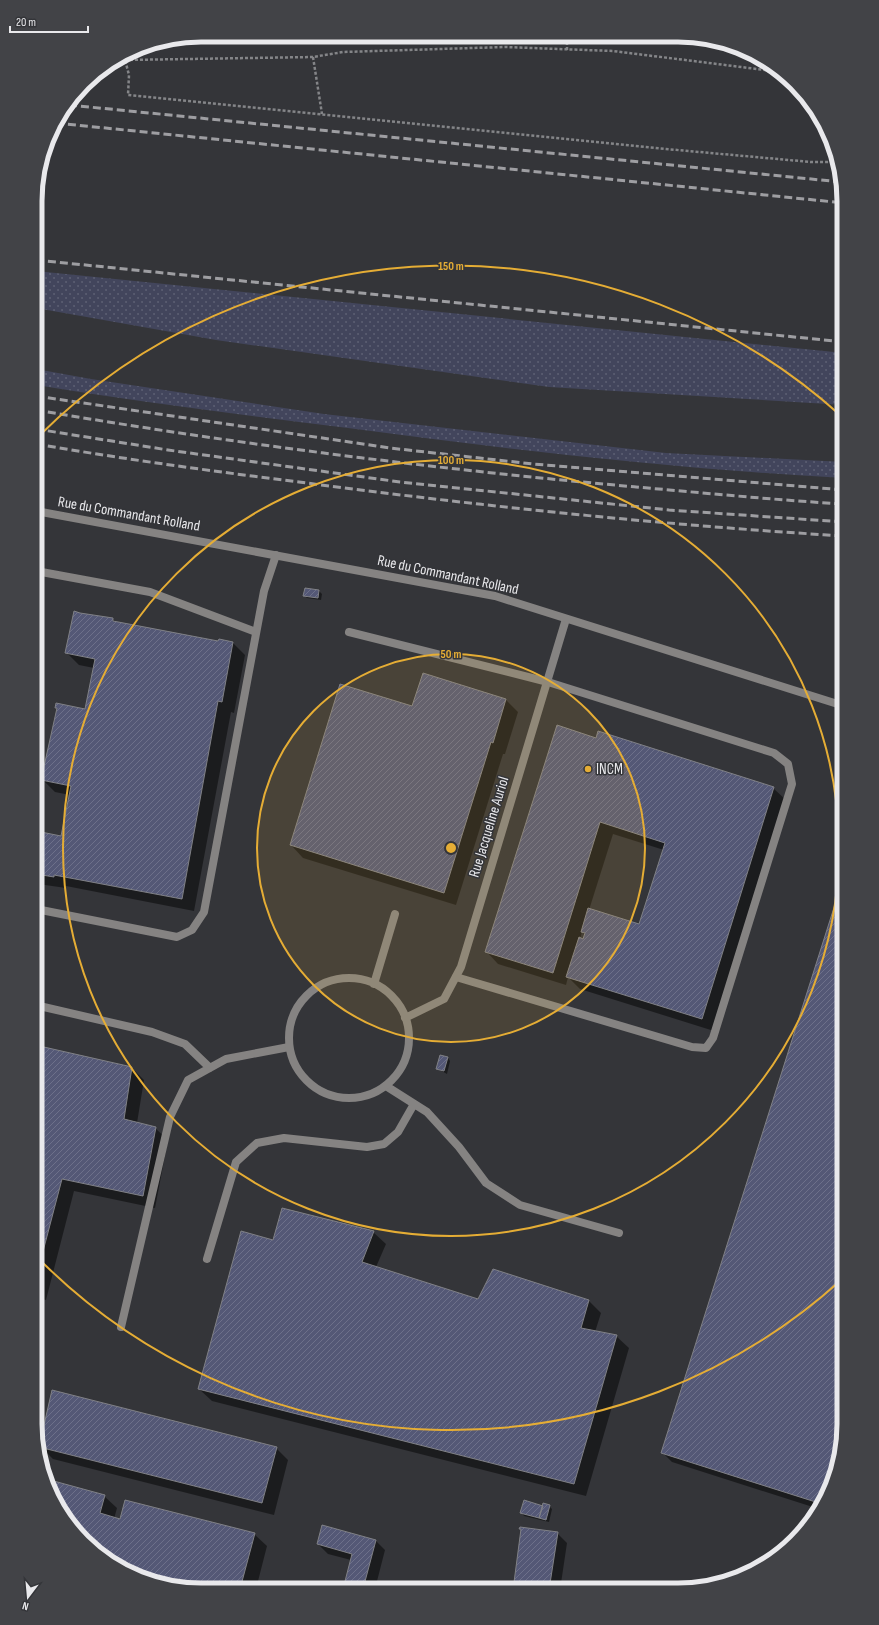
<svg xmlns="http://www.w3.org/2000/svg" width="879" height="1625" viewBox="0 0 879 1625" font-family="'Sofia Sans Condensed',sans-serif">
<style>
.grass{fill:url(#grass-dots)}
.shadow{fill:#0007;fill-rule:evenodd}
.building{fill:url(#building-hatch);stroke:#808186}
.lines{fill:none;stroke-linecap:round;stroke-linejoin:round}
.path{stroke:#848588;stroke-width:2.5;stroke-dasharray:3 2;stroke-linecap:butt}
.service{stroke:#858382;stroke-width:8}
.minor{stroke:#858382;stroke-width:8}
.tertiary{stroke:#858382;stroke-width:8}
.rail{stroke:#9e9ea2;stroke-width:3;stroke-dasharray:8 4;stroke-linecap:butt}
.ring{fill:none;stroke:#e5ad35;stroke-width:2}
.poi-dot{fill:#e5ad35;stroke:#343539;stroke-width:1.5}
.labels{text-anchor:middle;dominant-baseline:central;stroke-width:3;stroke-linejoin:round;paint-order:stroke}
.street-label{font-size:15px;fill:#e9e9ec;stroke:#343539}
.poi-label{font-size:15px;fill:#e9e9ec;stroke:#343539;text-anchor:start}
.rim{fill:none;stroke:#e9e9ec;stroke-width:5}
.centre{fill:#e5ad35;stroke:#343539;stroke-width:2}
.ring-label{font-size:12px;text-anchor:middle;font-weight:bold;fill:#e5ad35;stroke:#343539;stroke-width:3;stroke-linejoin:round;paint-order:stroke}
</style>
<defs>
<pattern id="grass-dots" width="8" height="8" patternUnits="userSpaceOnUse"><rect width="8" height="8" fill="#42455c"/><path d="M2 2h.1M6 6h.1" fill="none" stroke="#5d6074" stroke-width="1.8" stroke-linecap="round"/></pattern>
<pattern id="building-hatch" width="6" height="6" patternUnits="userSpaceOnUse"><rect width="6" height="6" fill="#545876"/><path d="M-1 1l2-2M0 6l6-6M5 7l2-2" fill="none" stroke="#6d708a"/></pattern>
</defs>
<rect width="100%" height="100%" fill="#343539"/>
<path class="grass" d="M36,271L844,353V405L549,387L216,340L36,308Z
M36,369L91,379L324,414L666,453L844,462V478C678,469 512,450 348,428C244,415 140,402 36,385Z"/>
<path class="shadow" d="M305,589L319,591L322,594L321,600L307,598L304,595Z
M113,619L116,622L219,643H233L245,655L234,713L231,712L194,911L66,886V888L38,884L36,882V832L62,837L70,795L55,792L43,780L57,709L56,708L86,710L94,668L79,665L67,653Z
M423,675L506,700L518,712L505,754H503L456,905L303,858L291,845L413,708Z
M597,739L773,788L786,800L714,1031L580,989L568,977L566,985L498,964L486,951ZM613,834L664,850L640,925L589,910ZM582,932L585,935L584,940L580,939Z
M35,1047L132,1068L144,1080L137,1123L155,1128L168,1140L155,1208L74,1191L46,1300L35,1297Z
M448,1058L450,1061L447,1074L438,1069Z
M373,1232L386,1244L376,1267L479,1300L589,1301L601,1313L595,1332L616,1336L629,1348L586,1496L212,1401L199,1389L274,1241Z
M844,1435L831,1487L819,1509L672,1462L663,1453Z
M40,1446L276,1448L288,1460L274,1515L53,1459Z
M104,1496L117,1508L114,1519L254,1534L267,1546L256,1589H179L137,1577L100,1556L69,1525Z
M549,1506L552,1509L549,1522L524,1516L522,1513Z
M557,1533L567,1543L560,1590H514Z
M376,1541L385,1550L375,1589H344L351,1560L328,1554L318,1544Z"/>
<path class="building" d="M305,588L319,590L318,598L303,596Z
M74,611L80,613L113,618V621L218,641L219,639L233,642L222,702L218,701L182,899L54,875V877L36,874V831L61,836L71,786L41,780L57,708H55L56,703L85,709L95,659L65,653Z
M423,673L506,699L493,743L491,742L444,893L290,845L340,684L412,706Z
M557,725L596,738L598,731L774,787L702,1019L566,977L579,937L583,939L585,933L581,932L588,908L639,924L665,843L600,822L553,973L485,952Z
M844,876V1435L831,1487L822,1504L661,1453Z
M35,1045L132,1067L124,1119L156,1127L143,1196L62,1179L35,1282Z
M440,1055L448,1057L444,1071L436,1069Z
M282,1208L374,1231L362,1262L478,1299L493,1269L589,1300L581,1328L617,1335L574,1484L198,1389L241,1231L273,1240Z
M52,1390L277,1447L262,1503L39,1447Z
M50,1480L105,1495L100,1513L120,1519L125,1500L255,1533L240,1589H179L137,1577L100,1556L69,1525L48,1486Z
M524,1500L543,1506L539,1518L520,1513Z
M543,1503L550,1505L546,1520L539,1518Z
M322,1525L376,1540L363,1589H343L352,1554L317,1544Z
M520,1527L558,1532L549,1590H513L521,1529H519Z
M306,1583L332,1589H304Z"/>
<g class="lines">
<path class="path" d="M567,50V37
M124,56L129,75L128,95L666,149L811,162H838
M313,57L322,114
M125,60L313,57L343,52L505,47L613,51L781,72"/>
<path class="service" d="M36,571L150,592L256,632
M36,592L40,572
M349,632L548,682L774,753L788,764L792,784L713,1038L706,1048L692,1047L456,977
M36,909L177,937L192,930L204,912L264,591L276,555
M374,984L395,914
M35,1005L152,1032L185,1044L210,1068
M386,1086L427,1112L459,1147L486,1183L520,1205L619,1233
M207,1259L236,1162L257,1143L284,1138L367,1147L384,1144L398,1132L414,1104
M121,1327L170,1117L188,1080L226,1059L289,1047"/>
<path class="minor" d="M289 1038a60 60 0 1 1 120 0a60 60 0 1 1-120 0Z
M405,1018L444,999L461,967L566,619"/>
<path class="tertiary" d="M36,511L495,596L844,706"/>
<path class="rail" d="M69,105L841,182
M56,123L844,203
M36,260L844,342
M36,396L390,448L533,464L844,490
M36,410C235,444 435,469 636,487C705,493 775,500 844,504
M36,429L168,450L400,482L669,510L844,522
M36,444C123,459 211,471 299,482C480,506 662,525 844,536"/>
</g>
<circle cx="451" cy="848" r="194" fill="#e5ad35" fill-opacity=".12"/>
<g class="ring">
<circle cx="451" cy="848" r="194"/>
<circle cx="451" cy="848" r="388"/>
<path d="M840 1281A582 582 0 0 1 36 1256M39 436A582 582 0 0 1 840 415"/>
</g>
<circle class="poi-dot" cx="588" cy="769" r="4"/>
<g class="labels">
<g class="street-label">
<text transform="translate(129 514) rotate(10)">Rue du Commandant Rolland</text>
<text transform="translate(448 575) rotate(12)">Rue du Commandant Rolland</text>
<text transform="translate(489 827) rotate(-73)">Rue Jacqueline Auriol</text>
</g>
<g class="poi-label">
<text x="596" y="769">INCM</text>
</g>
</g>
<path d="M0 0H879V1625H0ZM201 42H678A159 159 0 0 1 837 201V1424A159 159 0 0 1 678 1583H201A159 159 0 0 1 42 1424V201A159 159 0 0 1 201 42Z" fill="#424347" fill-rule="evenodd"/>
<path class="rim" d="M201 42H678A159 159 0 0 1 837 201V1424A159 159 0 0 1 678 1583H201A159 159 0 0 1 42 1424V201A159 159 0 0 1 201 42Z"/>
<circle cx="451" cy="848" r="6" class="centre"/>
<g class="ring-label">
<text x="451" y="270">150 m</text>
<text x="451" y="464">100 m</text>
<text x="451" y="658">50 m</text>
</g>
<g transform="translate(28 1597) rotate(196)" stroke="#343539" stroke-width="3" paint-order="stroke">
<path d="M0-3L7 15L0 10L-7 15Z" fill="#e9e9ec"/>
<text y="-6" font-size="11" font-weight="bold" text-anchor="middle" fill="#e9e9ec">N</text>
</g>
<path d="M10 26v6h78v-6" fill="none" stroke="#e9e9ec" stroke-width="2"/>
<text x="16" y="26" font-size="12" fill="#e9e9ec" stroke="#343539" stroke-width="3" paint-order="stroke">20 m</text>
</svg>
